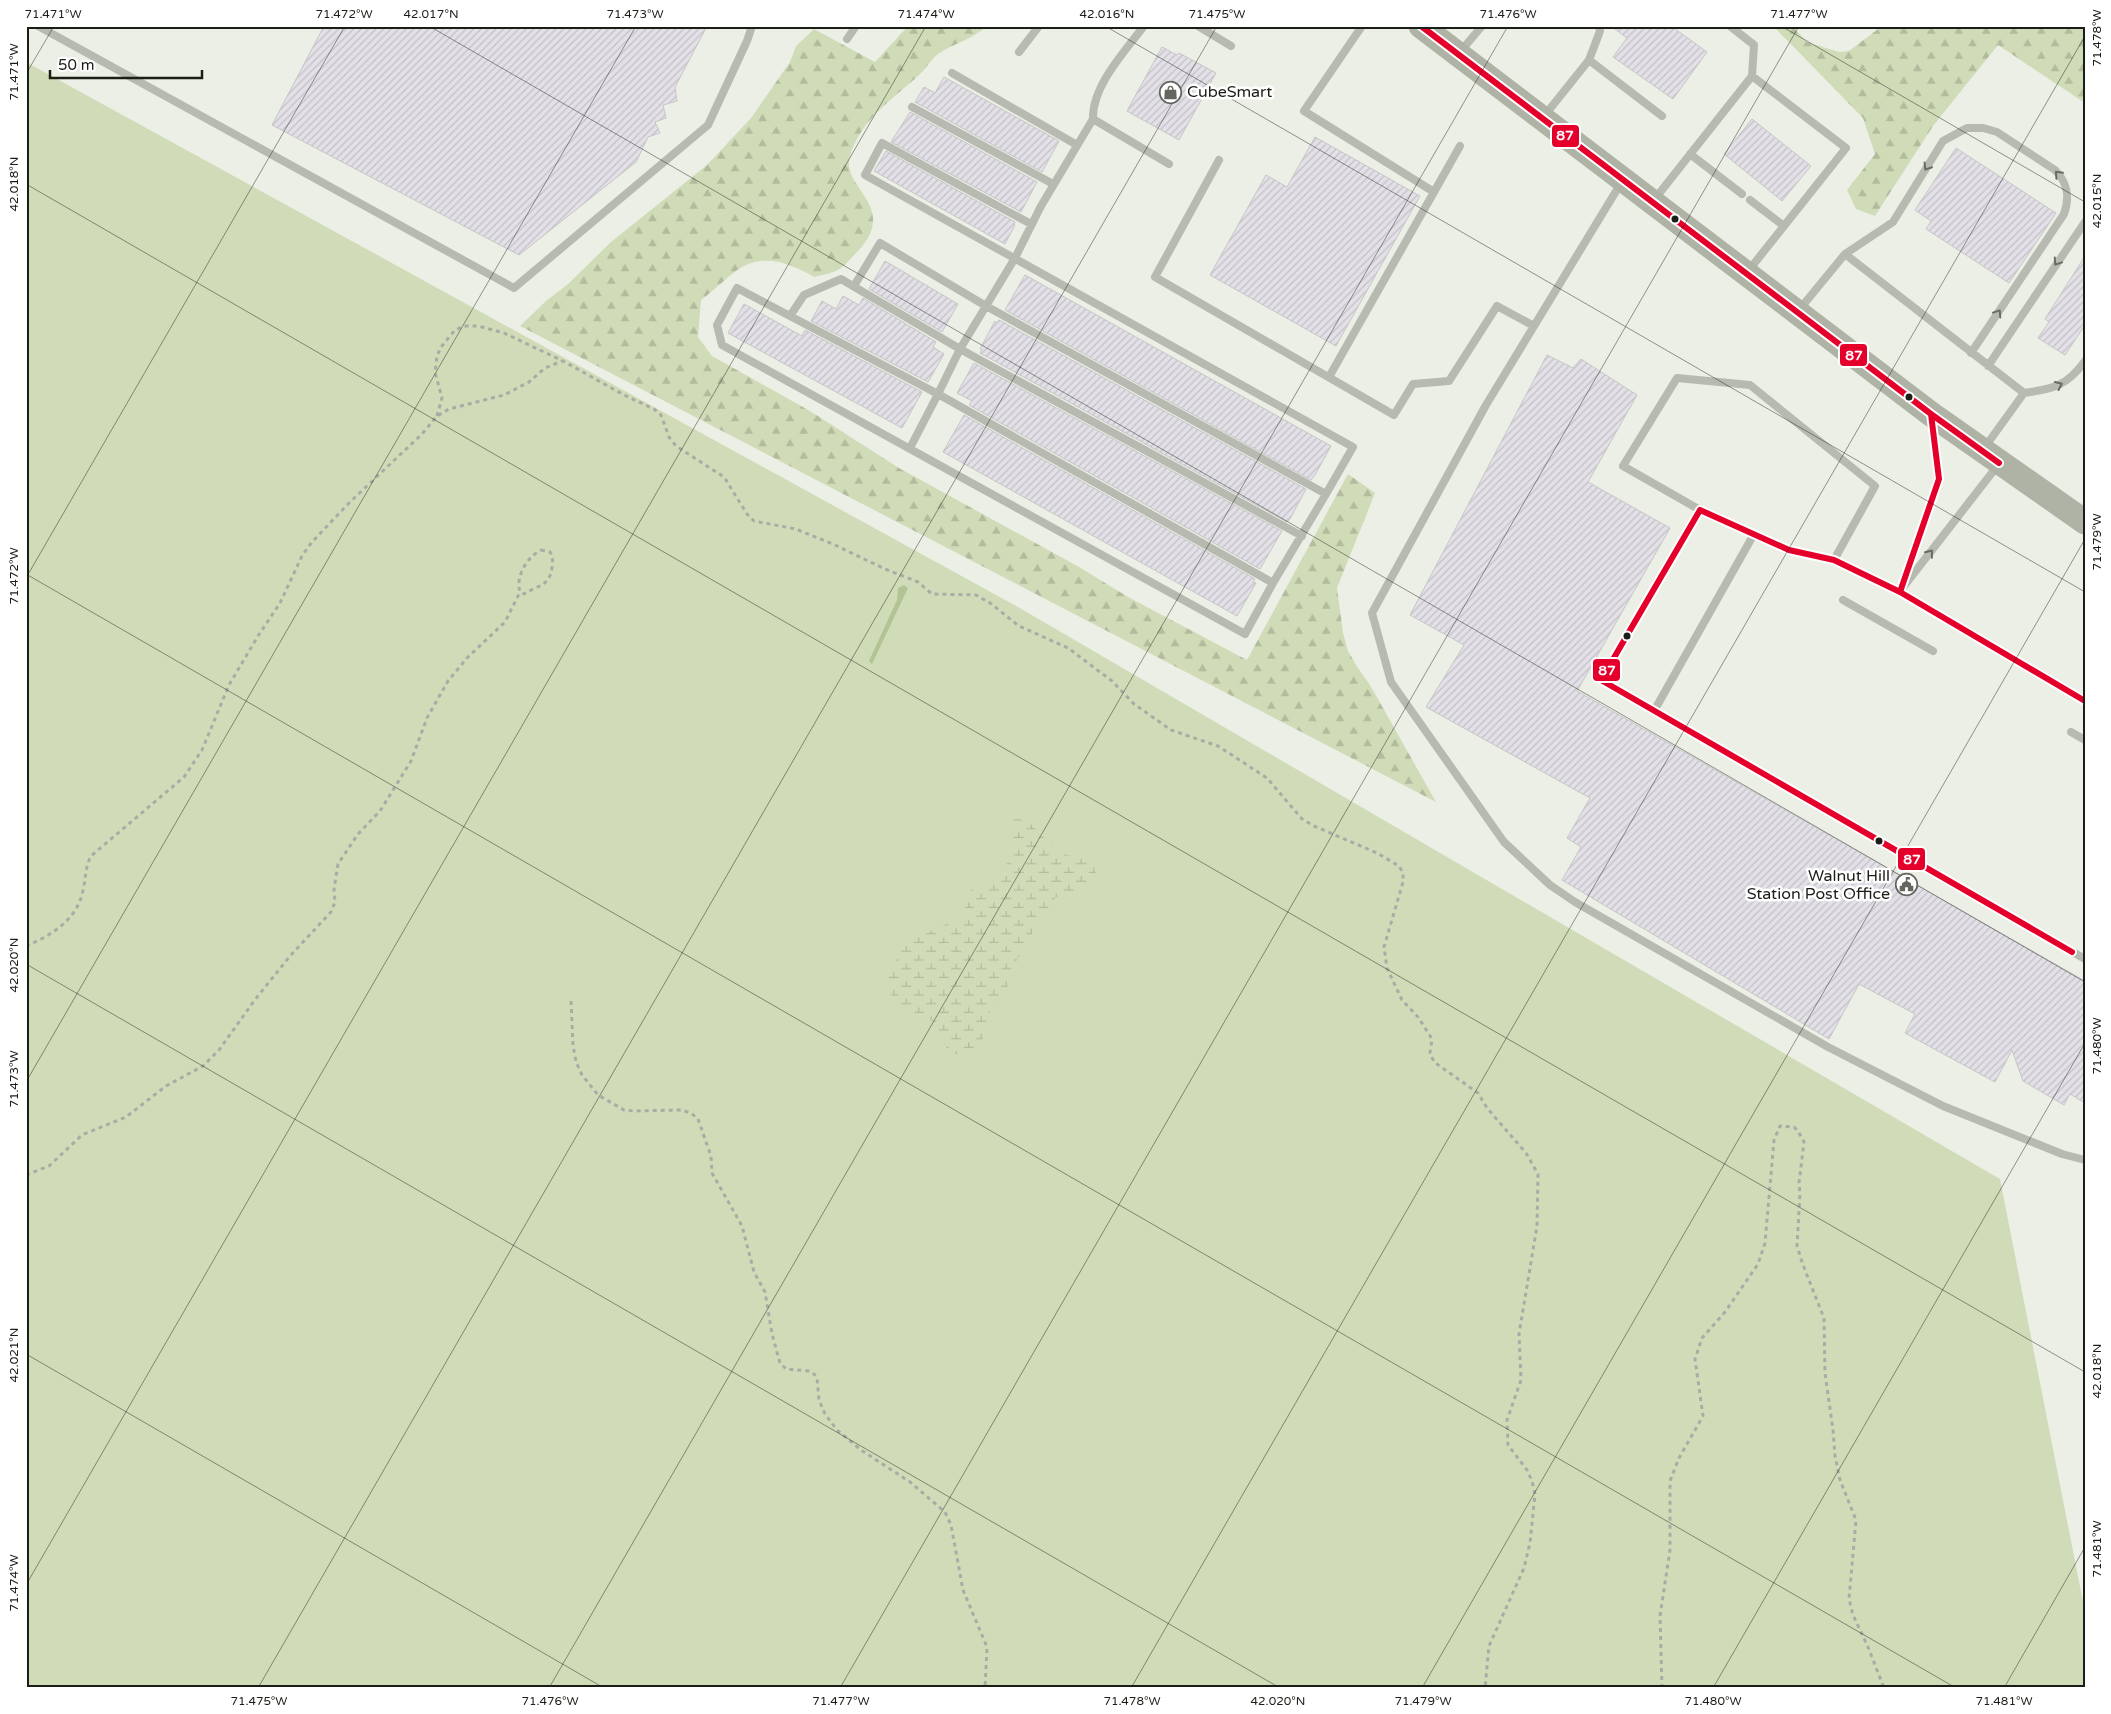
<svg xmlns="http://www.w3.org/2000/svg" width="2111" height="1714" viewBox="0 0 2111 1714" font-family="'Varela Round',sans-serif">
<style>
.grass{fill:#d0dcb8}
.forest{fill:url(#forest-firs)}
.wetland{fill:url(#wetland-marsh)}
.water{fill:#b4c393}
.building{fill:url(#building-hatch);stroke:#c6c6c5}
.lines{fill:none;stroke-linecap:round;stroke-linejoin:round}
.path{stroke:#a9aca4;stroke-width:3;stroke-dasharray:4 4;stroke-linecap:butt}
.lane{stroke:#b6bab0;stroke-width:8}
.primary{stroke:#afb3a6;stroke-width:25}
.bus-1-casing{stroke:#fff;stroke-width:10}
.bus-1{stroke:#e4002b;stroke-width:6}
.oneway{stroke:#686c64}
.ticks{fill:none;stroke:#1b1d17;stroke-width:1;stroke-opacity:0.45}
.bus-dot{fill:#1b1d17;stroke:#fff;stroke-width:2}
.labels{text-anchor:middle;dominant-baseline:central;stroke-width:5;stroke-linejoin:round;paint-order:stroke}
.poi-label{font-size:16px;fill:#1b1d17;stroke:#fff;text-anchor:start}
.line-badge{stroke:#fff;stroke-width:2}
.badge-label{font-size:14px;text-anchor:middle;font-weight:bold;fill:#fff}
.neatline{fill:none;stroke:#1b1d17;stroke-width:2}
.ticks-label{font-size:12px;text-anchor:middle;fill:#1b1d17}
</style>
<defs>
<pattern id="forest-firs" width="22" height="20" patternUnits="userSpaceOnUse" patternTransform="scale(1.25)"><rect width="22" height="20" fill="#d0dcb8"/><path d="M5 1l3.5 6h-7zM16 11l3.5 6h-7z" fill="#b2bc9d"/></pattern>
<pattern id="wetland-marsh" width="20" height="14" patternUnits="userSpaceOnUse" patternTransform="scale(1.25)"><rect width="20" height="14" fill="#d0dcb8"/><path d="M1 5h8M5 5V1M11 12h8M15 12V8" fill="none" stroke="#b2bc9d"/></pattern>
<pattern id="building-hatch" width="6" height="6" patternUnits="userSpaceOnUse" patternTransform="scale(1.25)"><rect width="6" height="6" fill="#e4e0e8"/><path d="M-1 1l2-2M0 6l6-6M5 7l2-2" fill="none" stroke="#c3c0c6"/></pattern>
</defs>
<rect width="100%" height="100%" fill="#ecefe6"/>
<path class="grass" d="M26,62L1018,607L2000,1179L2085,1612V1688H26Z"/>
<path class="forest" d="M908,26H987C974,38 956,43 941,52C933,57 927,67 920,74C893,99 861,119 850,156C840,188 900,206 858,251C839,271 841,271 814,277C794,265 767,254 744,266C733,271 713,292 701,300L698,337L712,356L810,411L899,468L1079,567L1128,597L1247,660L1348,474L1375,493L1337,588L1343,633L1348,651L1356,665L1370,685L1436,802L520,326L546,301L568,284L611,242L707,165L751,118L790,62L796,46L814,29L875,62Z
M1773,26H1792L1807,42L1839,52L1849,51L1882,26H2085V103L1998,45L1933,126L1875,216L1856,209L1847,190L1875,154L1863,118Z"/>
<path class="wetland" d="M1011,815L1032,825L1057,852L1094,862L1097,880L1079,894L1056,897L1040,919L1009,975L1007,992L990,1012L979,1053L958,1055L947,1049L936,1023L894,1002L885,981L906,942L962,917L971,890L999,878L1011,856Z"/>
<path class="water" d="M904,585L908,588L872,664L869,661L897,600L898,588Z"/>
<path class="building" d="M324,26H707L675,87L677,101L663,105L666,118L655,122L660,133L648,137L636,162L519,255L272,125Z
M1611,26H1671L1707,52L1673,99L1613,57L1627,38Z
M1162,47L1177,55L1179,53L1216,73L1179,140L1127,111Z
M944,77L1059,141L1042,172L915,102L924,87L935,93Z
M910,112L1037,182L1021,212L891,142Z
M1752,119L1811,166L1782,201L1724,154Z
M1315,137L1420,196L1336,346L1210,275L1266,175L1287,187Z
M1956,148L2056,213L2009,283L1926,229L1931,221L1915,210Z
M886,151L1015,222L1014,224L1015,225L1005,244L874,171Z
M2085,256V325L2065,355L2038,338L2049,322L2045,319Z
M885,261L958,304L942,332L869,289Z
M1025,275L1331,446L1315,475L1311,480L1005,310Z
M843,296L859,305L863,298L936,342L933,347L944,354L928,382L811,321L822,301L836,309Z
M744,304L802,336L805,330L922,392L902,428L728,333Z
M999,320L1306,489L1290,519L1287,522L980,353L982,350L980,349L995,321L997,323Z
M1547,355L1573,368L1581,359L1637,395L1588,482L1670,528L1577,691L2085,981V1103L2070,1094L2064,1105L2023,1081L2012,1050L1995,1082L1905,1033L1915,1014L1859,984L1829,1039L1562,880L1581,847L1567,838L1590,798L1426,707L1464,645L1410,615Z
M974,363L1282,531L1260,569L969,405L972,401L957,393Z
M964,415L1255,579L1253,582L1256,583L1237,616L943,452Z"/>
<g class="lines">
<path class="path" d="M437,416L442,398L435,372L437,356L441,347L455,330L464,326H478L504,333L563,361L624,395L654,409L661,415L669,437L676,446L724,477L747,514L754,521L796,529L835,545L885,569L918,582L932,594L976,595L990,603L1019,626L1068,648L1112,681L1134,704L1171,730L1218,746L1267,778L1302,819L1314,826L1377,853L1399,866L1403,873V882L1384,947L1387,968L1402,1000L1418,1017L1432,1039L1430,1053L1434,1062L1478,1093L1487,1108L1526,1153L1538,1174L1537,1226L1519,1334L1521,1380L1507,1420L1508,1445L1527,1470L1532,1481L1535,1494L1530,1543L1524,1568L1489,1646L1485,1688
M541,550L550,552C553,557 553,561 552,568C549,587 538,585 524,594L520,592C515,577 527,557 541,550Z
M26,946C51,936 78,919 83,890C86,878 85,867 91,856L184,777L202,750L229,685L258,636L280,603L302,556L312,542L349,503L422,434L437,416L449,409L504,395L529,382L545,368L562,361
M571,1001L573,1045L576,1062L582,1075L598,1095L624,1110L634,1111L681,1110L691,1113L698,1119L711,1156L712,1173L742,1226L754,1272L765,1292L772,1334L780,1363L786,1369L809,1371L814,1374L817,1378L819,1400L825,1414L837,1430L861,1450L910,1482L945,1512L951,1525L963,1590L987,1647L985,1688
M26,1175L49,1166L82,1135L126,1117L166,1086L203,1066L219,1050L254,1001L290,956L331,912L335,902L334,889L338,864L358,834L380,811L411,761L427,718L448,681L467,658L505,622L520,592
M1662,1688L1660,1616L1670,1550V1481L1679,1458L1703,1416L1695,1359L1702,1338L1725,1312L1758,1264L1765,1243L1774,1140L1780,1126L1794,1127L1798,1131L1804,1142L1799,1183L1800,1194L1797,1246L1803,1265L1824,1318L1825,1373L1833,1430L1835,1456L1840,1480L1856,1520L1849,1599L1853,1615L1868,1647L1884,1688"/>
<path class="lane" d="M38,26L514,288L708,125L747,41L752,26
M1144,26C1125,51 1092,86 1093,119L1169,164
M1198,26L1231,46
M1730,26L1754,45L1752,76
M847,39L856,26
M1019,52L1039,26
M1460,52L1482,26
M1589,60L1600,31L1599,26
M952,73L1077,145
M912,107L1053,184
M1545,115L1589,60L1662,116
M1093,119L1041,206L1015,258L960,349L938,394L1273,583
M1690,154L1742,194
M1219,160L1155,277L1394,415L1413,384L1449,381L1497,306L1534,326
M1621,183L1486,405L1372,613L1391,682L1504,842L1550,885L1575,902L1828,1047L1943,1106L2062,1154L2085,1160
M1434,192L1460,146
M1654,200L1752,76L1846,148L1749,270
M1750,200L1784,226
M1031,224L882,143L865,175L1353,447L1326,494
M1845,254L1893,222L1943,141L1967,128H1983L1997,132L2055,170C2068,183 2070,197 2064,214L1971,353
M854,286L880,243L986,306L1326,494L1273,583L1245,634L722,345L717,325L737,288L938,394L910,448
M1799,310L1845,254L2024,393C2053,389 2067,386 2085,361
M790,316L804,295L841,279L960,349L1302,536
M1988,366L2085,222
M1329,377L1434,192L1304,111L1362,26
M1985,447L2024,393
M1700,510L1601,680L2085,959
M1834,560L1875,486L1750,385L1677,378L1623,466L1700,510L1789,550L1834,560L1900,592L2085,701
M1904,586L1998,465
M1900,592L1939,479L1932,421
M1843,600L1933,651
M1654,711L1754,534
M2071,732L2085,740"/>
<path class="primary" d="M1421,26L1931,414L2085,522"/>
<defs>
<path id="bus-1" d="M1421,26L1931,414L1999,463
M1700,510L1601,680L2072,952
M1700,510L1789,550L1834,560L1900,592L2085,701
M1900,592L1939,479L1931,414"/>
</defs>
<use href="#bus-1" class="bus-1-casing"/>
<use href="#bus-1" class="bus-1"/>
</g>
<defs><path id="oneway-chevron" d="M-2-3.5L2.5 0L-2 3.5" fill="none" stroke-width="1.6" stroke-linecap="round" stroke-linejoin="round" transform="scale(1.25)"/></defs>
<g class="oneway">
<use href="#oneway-chevron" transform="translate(1927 167) rotate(122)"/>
<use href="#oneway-chevron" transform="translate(2058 174) rotate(-133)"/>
<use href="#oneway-chevron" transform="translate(2057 262) rotate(124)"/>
<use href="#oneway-chevron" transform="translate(1998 313) rotate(-56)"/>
<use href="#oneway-chevron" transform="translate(2059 385) rotate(-24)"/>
<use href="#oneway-chevron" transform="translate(1930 553) rotate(-52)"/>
</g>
<path class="ticks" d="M429,26L2085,982M1105,26L2085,592M1781,26L2085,202M26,74L54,26M26,184L2085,1372M26,574L1956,1688M26,578L345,26M26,964L1280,1688M26,1082L636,26M26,1354L604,1688M26,1585L926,26M258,1688L1217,26M549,1688L1508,26M840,1688L1799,26M1131,1688L2085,36M1422,1688L2085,539M1713,1688L2085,1043M2004,1688L2085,1547"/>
<defs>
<symbol id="shop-ring" viewBox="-11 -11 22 22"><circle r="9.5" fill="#fff" stroke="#64665f" stroke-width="1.5"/><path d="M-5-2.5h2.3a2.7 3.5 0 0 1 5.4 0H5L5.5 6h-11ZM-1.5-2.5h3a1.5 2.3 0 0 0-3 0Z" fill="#64665f"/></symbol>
<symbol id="civic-ring" viewBox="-11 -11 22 22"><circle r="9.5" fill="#fff" stroke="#64665f" stroke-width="1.5"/><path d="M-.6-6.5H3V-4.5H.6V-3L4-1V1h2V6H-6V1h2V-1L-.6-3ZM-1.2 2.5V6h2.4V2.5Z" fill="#64665f"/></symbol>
</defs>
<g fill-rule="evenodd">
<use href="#shop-ring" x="1158" y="80" width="25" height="25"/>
<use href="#civic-ring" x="1894" y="872" width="25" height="25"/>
</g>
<g class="bus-dot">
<circle cx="1675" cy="219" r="4.5"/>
<circle cx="1909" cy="397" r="4.5"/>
<circle cx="1627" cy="636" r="4.5"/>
<circle cx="1879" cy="841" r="4.5"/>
</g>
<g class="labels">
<g class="poi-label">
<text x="1187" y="92">CubeSmart</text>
<text x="1890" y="876" text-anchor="end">Walnut Hill<tspan x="1890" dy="18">Station Post Office</tspan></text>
</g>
</g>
<g class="line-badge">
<rect x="1551" y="124" width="29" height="24" rx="5" fill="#e4002b"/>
<rect x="1839" y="343" width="29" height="24" rx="5" fill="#e4002b"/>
<rect x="1592" y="658" width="29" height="24" rx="5" fill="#e4002b"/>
<rect x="1897" y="847" width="29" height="24" rx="5" fill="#e4002b"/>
</g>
<g class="badge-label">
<text x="1565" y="140">87</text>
<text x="1854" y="360">87</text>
<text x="1607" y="675">87</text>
<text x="1912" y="864">87</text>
</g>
<rect width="2111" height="1714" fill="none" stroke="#ffffff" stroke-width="55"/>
<path d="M50 70v8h152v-8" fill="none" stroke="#1b1d17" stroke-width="2.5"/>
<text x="58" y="70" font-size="15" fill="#1b1d17" stroke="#ffffff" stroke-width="4" paint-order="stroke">50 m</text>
<rect x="28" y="28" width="2056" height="1658" class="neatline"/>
<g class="ticks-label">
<text x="53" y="18">71.471°W</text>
<text x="344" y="18">71.472°W</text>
<text x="431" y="18">42.017°N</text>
<text x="635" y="18">71.473°W</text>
<text x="926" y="18">71.474°W</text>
<text x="1107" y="18">42.016°N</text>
<text x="1217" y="18">71.475°W</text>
<text x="1508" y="18">71.476°W</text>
<text x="1799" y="18">71.477°W</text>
<text transform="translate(2097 38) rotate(-90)" y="4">71.478°W</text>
<text transform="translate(14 72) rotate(-90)" y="4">71.471°W</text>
<text transform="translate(14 184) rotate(-90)" y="4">42.018°N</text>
<text transform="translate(2097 201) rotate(-90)" y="4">42.015°N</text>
<text transform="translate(2097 542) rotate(-90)" y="4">71.479°W</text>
<text transform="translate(14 576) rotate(-90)" y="4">71.472°W</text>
<text transform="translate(14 965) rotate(-90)" y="4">42.020°N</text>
<text transform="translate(2097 1046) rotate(-90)" y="4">71.480°W</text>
<text transform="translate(14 1079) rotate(-90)" y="4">71.473°W</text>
<text transform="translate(14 1355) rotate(-90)" y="4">42.021°N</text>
<text transform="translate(2097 1371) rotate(-90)" y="4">42.018°N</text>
<text transform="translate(2097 1549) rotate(-90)" y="4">71.481°W</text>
<text transform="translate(14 1583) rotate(-90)" y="4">71.474°W</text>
<text x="259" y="1705">71.475°W</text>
<text x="550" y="1705">71.476°W</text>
<text x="841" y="1705">71.477°W</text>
<text x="1132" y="1705">71.478°W</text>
<text x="1278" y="1705">42.020°N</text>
<text x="1423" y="1705">71.479°W</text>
<text x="1713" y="1705">71.480°W</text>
<text x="2004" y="1705">71.481°W</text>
</g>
</svg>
